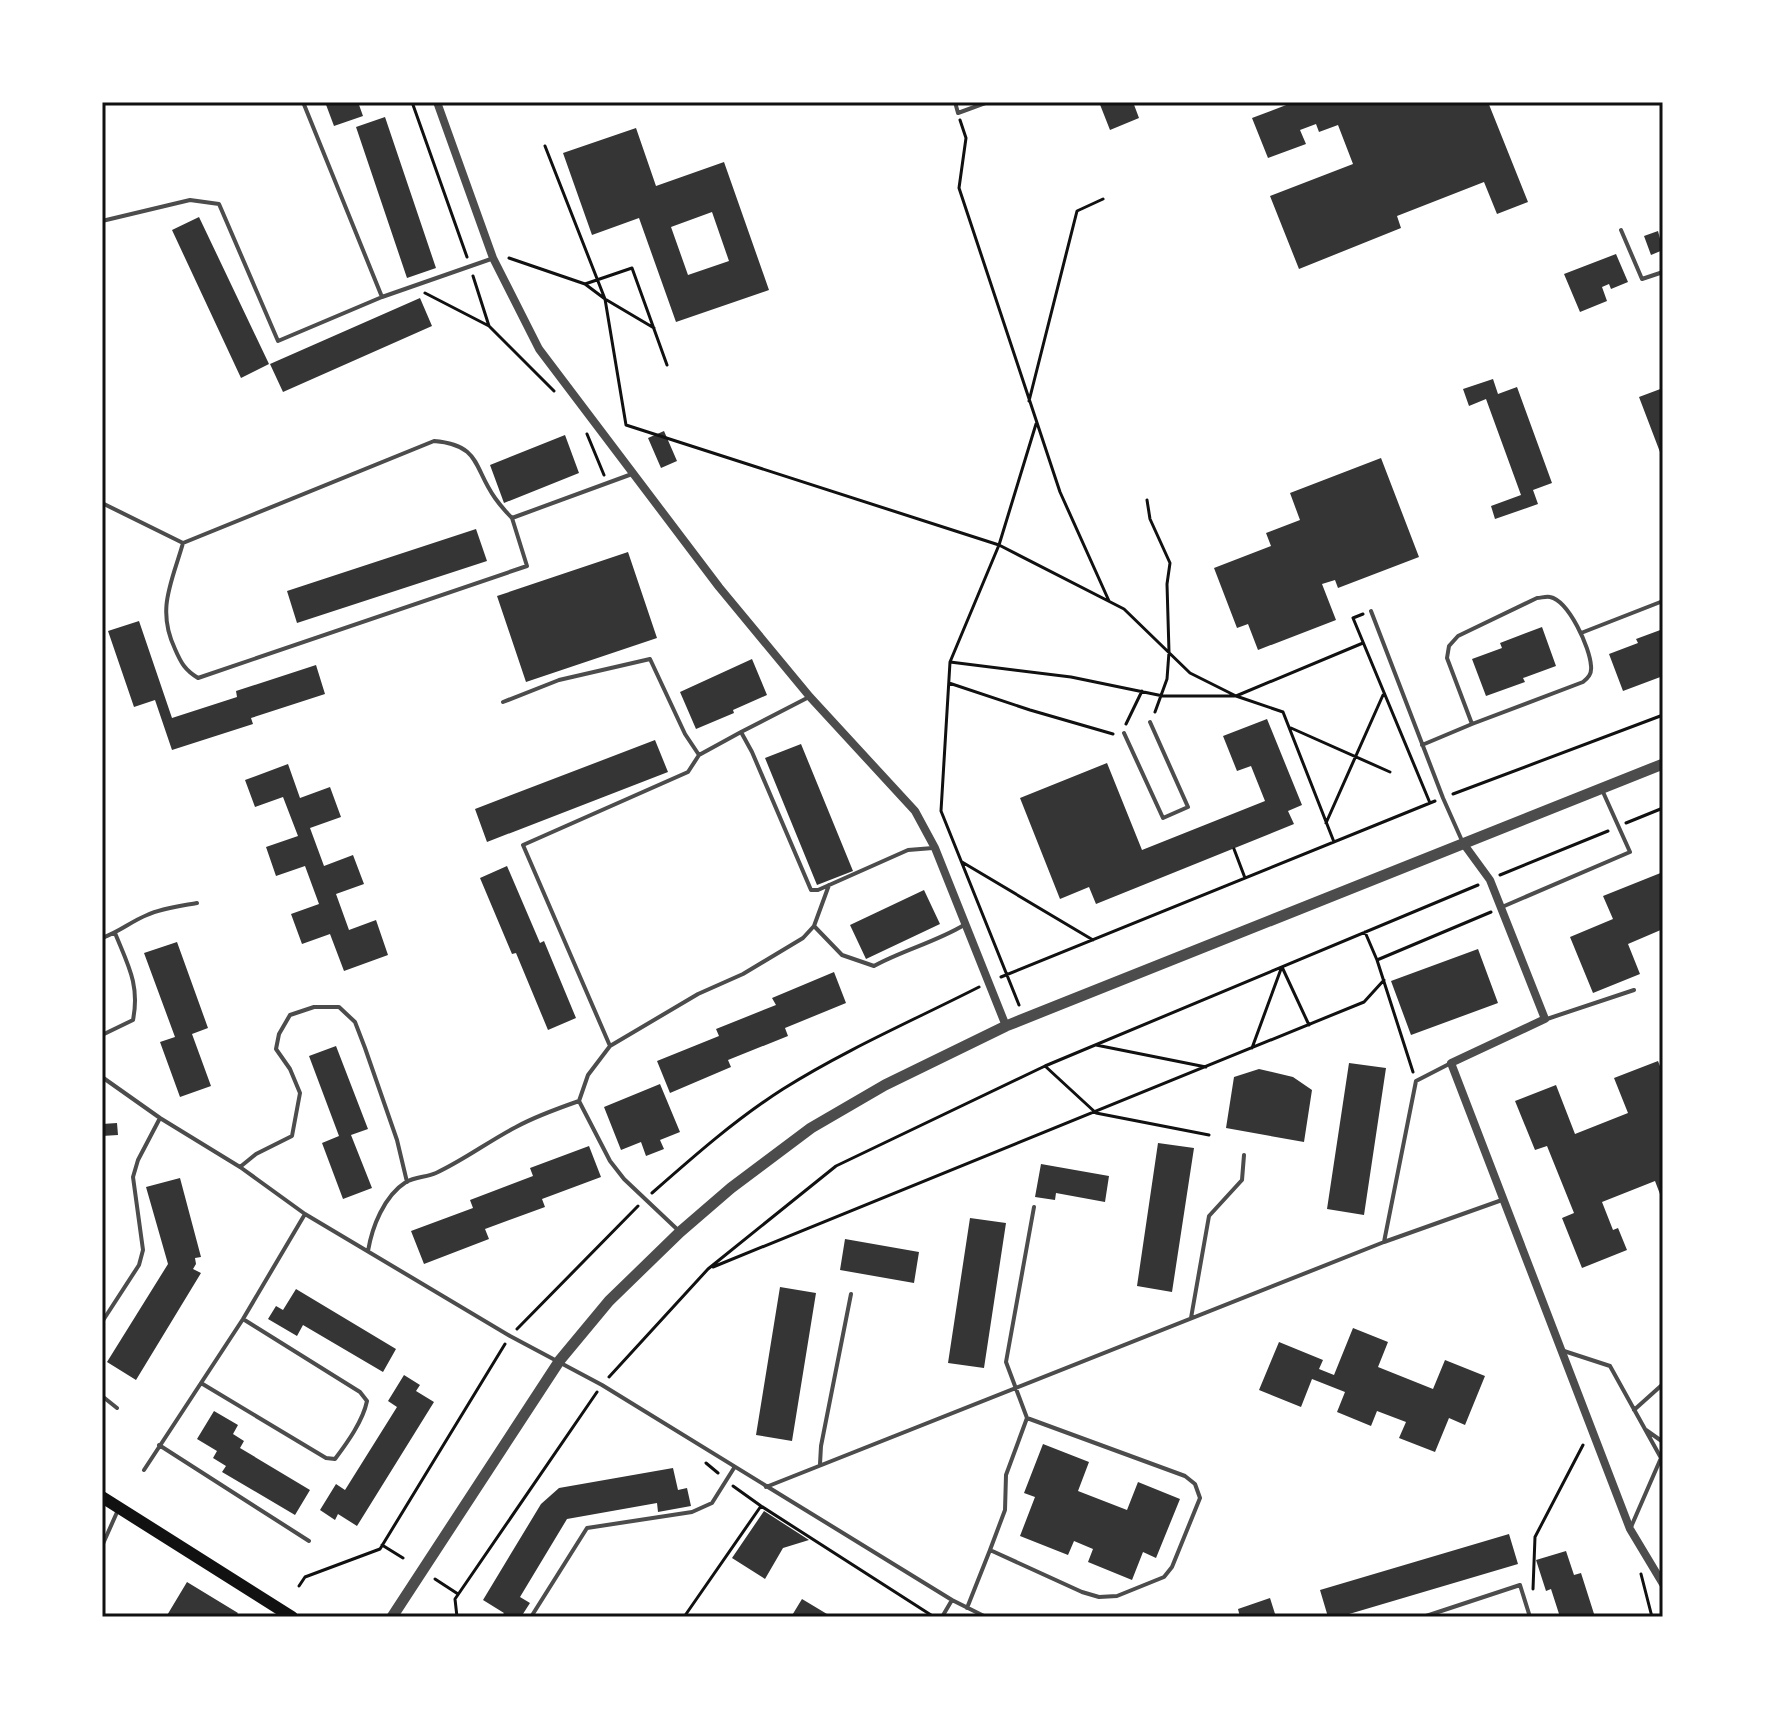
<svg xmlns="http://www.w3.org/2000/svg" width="1765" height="1719" viewBox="0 0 1765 1719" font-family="Roboto,sans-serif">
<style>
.building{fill:#353535;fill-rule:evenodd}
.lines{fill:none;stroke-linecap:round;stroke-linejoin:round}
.path{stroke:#111;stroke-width:3}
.service{stroke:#4c4c4c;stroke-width:4}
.minor{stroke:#4c4c4c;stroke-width:8}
.tertiary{stroke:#4c4c4c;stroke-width:11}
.secondary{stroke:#111;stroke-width:12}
.neatline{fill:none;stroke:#111;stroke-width:3}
</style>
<rect width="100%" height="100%" fill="#fff"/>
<path class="building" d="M325,102H358L363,116L334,126Z
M1099,102H1133L1139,118L1110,130Z
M1294,102H1488L1528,202L1497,214L1484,182L1397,216L1401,228L1299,269L1270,196L1353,164L1338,125L1319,132L1316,124L1300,130L1306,144L1268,158L1252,118Z
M385,117L436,268L407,278L356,127Z
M636,128L656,186L724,162L769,290L676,322L639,218L592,235L563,153ZM712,212L729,261L688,275L671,227Z
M199,217L269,364L241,378L172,230Z
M1658,231L1663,250L1651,255L1644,236Z
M1616,254L1628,282L1611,289L1609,284L1602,287L1607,301L1580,312L1564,274Z
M420,298L432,326L283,392L270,364Z
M1493,379L1498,394L1517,387L1552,483L1533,490L1538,504L1495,519L1491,506L1521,495L1486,399L1469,406L1463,389Z
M1663,388V460L1639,397Z
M664,431L677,461L661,468L648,438Z
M565,435L579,473L504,503L490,465Z
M1381,458L1419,557L1338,588L1335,580L1322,584L1336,620L1258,650L1248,624L1237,628L1214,568L1271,546L1266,533L1300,520L1290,493Z
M476,529L487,561L297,623L287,591Z
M628,552L657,638L526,682L497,596Z
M139,621L172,718L237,697L236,691L316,665L325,694L251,718L253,724L172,750L155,700L134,707L108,631Z
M1542,627L1556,666L1523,678L1525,682L1486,696L1472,659L1502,648L1500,643Z
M1663,629V676L1623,691L1609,654L1638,643L1636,639Z
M752,659L767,695L733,710L734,713L696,729L680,692Z
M1267,719L1302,805L1288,811L1294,824L1096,904L1089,887L1060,899L1020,798L1107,763L1142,850L1265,801L1251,766L1237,771L1223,736Z
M655,740L668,772L487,842L475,809Z
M801,744L853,871L817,885L765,758Z
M288,764L300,798L330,787L341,817L310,828L324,866L353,855L364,884L336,894L349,930L376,920L388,955L344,971L330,934L302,944L291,914L319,904L305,866L276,876L266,847L298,836L283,797L255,807L245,780Z
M507,866L540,943L544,941L576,1018L548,1030L516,953L512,954L480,878Z
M1663,872V929L1628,944L1640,974L1593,993L1570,937L1613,919L1603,896Z
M924,890L940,924L866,959L850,925Z
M177,942L208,1028L192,1034L211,1086L180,1097L160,1042L175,1037L144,953Z
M1478,949L1498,1003L1411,1035L1391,981Z
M834,972L846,1003L785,1028L788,1036L728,1060L731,1067L670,1093L657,1061L719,1036L716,1029L776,1005L772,998Z
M336,1046L368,1129L351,1135L372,1188L343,1199L322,1143L339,1136L309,1056Z
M1658,1061L1663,1074V1100L1660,1101L1663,1108V1202L1655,1181L1602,1202L1613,1230L1618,1228L1627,1250L1582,1268L1562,1218L1574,1213L1547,1146L1535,1150L1515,1101L1556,1085L1575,1134L1628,1113L1614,1078Z
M1349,1063L1386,1068L1364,1215L1327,1209Z
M1259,1069L1293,1077L1312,1090L1304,1142L1226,1128L1234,1077Z
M660,1084L680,1132L660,1140L664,1149L646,1156L641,1142L621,1150L604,1107Z
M117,1123L118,1135L102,1136V1124Z
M1158,1143L1194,1148L1172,1292L1137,1286Z
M589,1146L601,1177L542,1199L545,1207L485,1229L489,1239L424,1264L411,1231L473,1208L470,1200L533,1176L530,1168Z
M1041,1164L1109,1176L1105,1202L1056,1193L1055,1200L1035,1197Z
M180,1178L201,1257L195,1258L196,1264L193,1269L201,1273L136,1380L107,1362L168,1264L146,1187Z
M970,1218L1006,1223L984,1368L948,1363Z
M845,1239L919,1252L914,1283L840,1270Z
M780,1287L816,1293L792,1441L756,1435Z
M296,1289L396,1349L383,1372L303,1325L297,1336L268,1319L276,1306L283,1310Z
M1353,1328L1388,1342L1378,1367L1433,1389L1445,1360L1485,1376L1465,1425L1449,1418L1435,1452L1399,1438L1406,1422L1377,1411L1371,1426L1337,1412L1345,1392L1312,1379L1301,1407L1259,1390L1279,1342L1323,1360L1319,1369L1334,1375Z
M404,1375L420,1385L416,1391L434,1402L357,1526L338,1514L335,1520L320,1510L336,1484L345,1490L397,1407L388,1401Z
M214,1411L238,1425L233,1434L244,1441L240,1448L310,1490L295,1515L222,1472L226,1466L213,1458L217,1451L197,1439Z
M1043,1444L1089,1462L1078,1491L1127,1510L1138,1482L1180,1499L1156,1558L1143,1552L1132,1580L1088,1562L1093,1549L1074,1541L1068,1555L1020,1536L1035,1497L1024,1493Z
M673,1468L678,1490L687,1488L691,1506L658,1512L657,1503L567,1519L520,1597L530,1603L521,1617H501L504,1613L483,1600L541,1504L559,1488Z
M764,1511L809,1540L783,1548L765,1579L732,1558Z
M1509,1534L1518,1564L1339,1617H1328L1320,1590Z
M1566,1551L1574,1575L1581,1573L1595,1617H1560L1551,1589L1546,1591L1536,1560Z
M187,1582L238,1613L235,1617H166Z
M1270,1598L1276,1617H1240L1238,1609Z
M802,1599L832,1617H791Z"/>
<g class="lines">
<path class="path" d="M412,102L467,257
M960,120L966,138L959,188L1060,492L1109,601
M545,146L605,299L626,425L999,545L1124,609L1190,673L1236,696L1283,712L1334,842
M509,258L585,284L605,299L654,328
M473,276L489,326L554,391
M585,284L632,268L667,365
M425,293L489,326
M1029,401L1077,211L1103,199
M587,434L604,475
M1147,500L1150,519L1170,563L1167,584L1169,652L1167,679L1155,712
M1363,614L1353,618L1430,803
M950,662L1071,677L1163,696H1236L1363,643
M949,683L1030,710L1113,734
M1126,724L1142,691
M1291,728L1390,772
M1453,794L1663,715
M1326,823L1383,695
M1626,823L1663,808
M1234,849L1245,878
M962,862L1093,940
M1500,875L1608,831
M1365,932L1377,960
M1282,967L1309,1025
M1001,977L1435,801
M1019,1005L941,811L950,662L999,545L1036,424
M1096,1045L1206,1067
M1252,1048L1281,969
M1045,1066L1096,1113L1209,1135
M1413,1072L1377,960L1491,912
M652,1193C694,1156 736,1119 783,1089C845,1050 914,1020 979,987
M713,1267L1364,1002L1384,980
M517,1329L638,1206
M609,1377L708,1269L836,1166L1045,1066L1478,885
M706,1463L718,1473
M733,1486L761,1506L931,1615
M382,1545L403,1558
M1641,1574L1652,1617
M435,1579L458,1594
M299,1586L305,1577L380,1549L505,1344
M1533,1589L1535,1537L1583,1445
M457,1617L455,1599L597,1392
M684,1617L761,1506"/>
<path class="service" d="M303,102L382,297
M955,102L958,113L988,102
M102,221L190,200L219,204L278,341L382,297L491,259
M1621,230L1642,279L1663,272
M102,503L183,543L434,441C481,445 473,467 495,498C500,505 506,512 512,518L632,474
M183,543C172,582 156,609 175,649C181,663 185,670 198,678L527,566L512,518
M1371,611L1443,798L1463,843
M1581,633L1663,601
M809,697L741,732L752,752L811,890H818L908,850L933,848
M503,702L559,680L650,659L685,734L699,755
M741,732L699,755L688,772L523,845L610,1046L698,994L743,974L803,938L814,926L829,885
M1124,733L1163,818L1188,807L1150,722
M1422,745L1472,724L1447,658L1449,646L1458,636L1537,598C1541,598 1546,596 1550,597C1569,601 1590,648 1591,666C1592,674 1588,678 1583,682L1472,724
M1502,907L1630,852L1603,792
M814,926L842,955L874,966C903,950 936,942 964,925
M102,938C121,931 130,922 147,915C162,908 180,906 197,903
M1547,1019L1634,990
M102,1035L133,1020C140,985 128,965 115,933
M610,1046L588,1075L579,1101L610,1161L624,1179L679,1231
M102,1077L160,1118L240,1167L305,1214L510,1336L602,1385L952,1600L986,1617
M240,1167L256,1154L292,1136L300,1093L290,1069L276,1049L279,1034L290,1015L314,1007H339L355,1022L365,1048L397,1140L407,1182
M1384,1242L1416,1081L1451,1063
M368,1251C372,1227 384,1196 406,1182C415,1177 427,1177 436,1173C464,1160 489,1141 516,1127C536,1116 559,1108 579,1101
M1191,1318L1209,1216L1242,1180L1244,1155
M102,1322L139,1265L143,1250L133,1177L138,1160L160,1118
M1564,1351L1610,1366L1661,1458L1631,1527
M201,1383L326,1458L335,1459C347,1443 363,1421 367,1401L360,1392L243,1319
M102,1396L117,1408
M1634,1410L1663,1384
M1027,1418L1006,1475L1005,1510L990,1550L1082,1592L1099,1597L1117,1596L1164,1577L1172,1567L1200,1498L1195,1484L1185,1476L1027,1418L1006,1362L1034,1207
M1646,1430L1663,1442
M159,1445L309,1541
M820,1464L821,1446L851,1294
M144,1470L243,1319L305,1214
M766,1487L1384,1242L1502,1200
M102,1546L118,1510
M967,1608L990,1550
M531,1617L587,1528L692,1512L712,1503L734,1468
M942,1617L952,1600
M1423,1617L1520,1585L1530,1617"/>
<path class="minor" d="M437,102L493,258L539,349L719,587L810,697L915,811L935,848L1006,1026
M1463,843L1490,880L1545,1019L1451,1063L1630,1529L1663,1584"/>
<path class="tertiary" d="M392,1617L560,1360L609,1301L680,1232L731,1188L811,1128L885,1085L1006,1026L1663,764"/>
<path class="secondary" d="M102,1497L292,1617"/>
</g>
<rect width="1765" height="1719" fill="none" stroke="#ffffff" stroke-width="208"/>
<rect x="104" y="104" width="1557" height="1511" class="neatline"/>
</svg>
